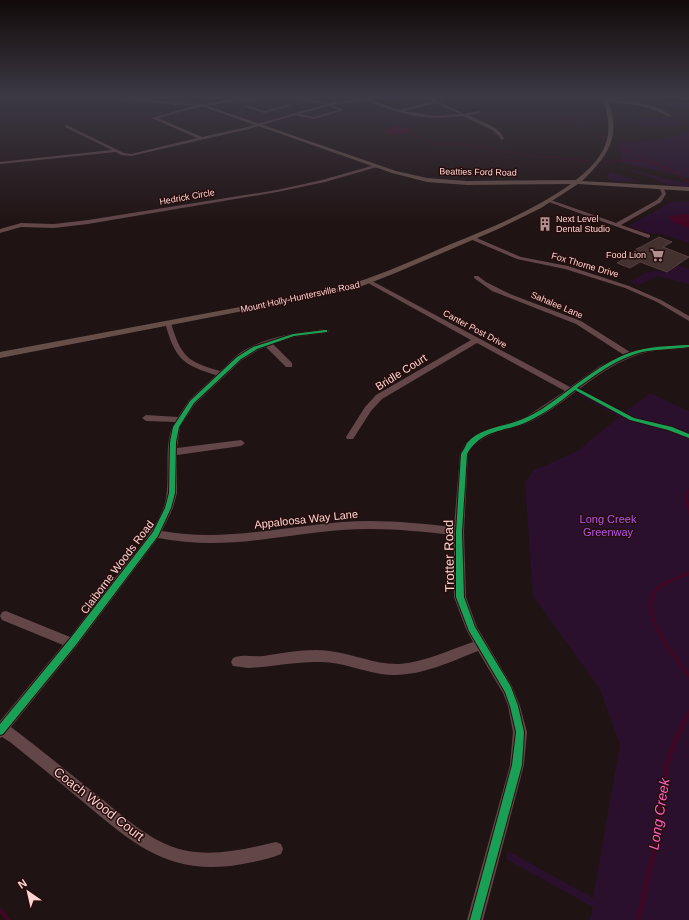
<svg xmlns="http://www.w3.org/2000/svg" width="689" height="920" viewBox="0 0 689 920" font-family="Helvetica,sans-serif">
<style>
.green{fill:#2a102d}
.water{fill:#430622}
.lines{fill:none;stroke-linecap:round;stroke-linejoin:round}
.stream-far4{stroke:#430622;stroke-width:1}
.stream-far3{stroke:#430622;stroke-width:1.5}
.stream-far2{stroke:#430622;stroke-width:2.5}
.stream-far1{stroke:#430622;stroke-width:3}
.stream{stroke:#430622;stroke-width:4}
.building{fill:#433130;stroke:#553e3d}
.minor{fill:#624648;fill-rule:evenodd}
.major{fill:#674f49;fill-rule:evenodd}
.cycleway-casing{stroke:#260e0d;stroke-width:2}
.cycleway{fill:#1a9f57;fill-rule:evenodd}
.labels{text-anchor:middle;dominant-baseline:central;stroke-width:3;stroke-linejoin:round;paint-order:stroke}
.far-street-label{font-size:9px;fill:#ffd3d2;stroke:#260e0d}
.far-poi-label{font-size:9px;fill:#ffd3d2;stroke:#260e0d;text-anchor:start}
.street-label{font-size:11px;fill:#ffd3d2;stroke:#260e0d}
.park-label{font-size:11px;fill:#b553ea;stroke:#260e0d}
.near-street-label{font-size:13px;fill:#ffd3d2;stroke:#260e0d}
.near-water-label{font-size:14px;font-style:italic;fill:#ff60c6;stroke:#260e0d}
</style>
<rect width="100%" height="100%" fill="#201313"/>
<path class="green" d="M611,98L689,103V110L658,106L646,102Z
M669,117L683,126L639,125L638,118Z
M689,131V178L619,162L622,154L619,148L621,142C641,141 672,141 689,131Z
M627,169L689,184V187L669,185Z
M611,172L641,182L613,181L605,176Z
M689,201V243L660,234L647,233L628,226L671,202Z
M677,265L689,269V284L657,276L639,285L630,282L645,273L654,271L667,272Z
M582,390L625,412L650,393L689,411V920H590L593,907L506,859L508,851L593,898L620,745L600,689L533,596L525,483L534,470L576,452L619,417L577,394Z"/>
<path class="water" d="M393,126L411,129L413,131L396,135L383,132Z
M685,214L689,215V228L672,222L669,216Z"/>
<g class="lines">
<path class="stream-far4" d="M506,96L587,129L605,140
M405,132L437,144H461L527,155L589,161
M615,145L654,163
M606,162L626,160L647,161"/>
<path class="stream-far3" d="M606,162H610
M651,162L674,172L689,183"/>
<path class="stream-far2" d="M687,501L686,496L689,491"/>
<path class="stream-far1" d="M687,500L689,512
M689,573C677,578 662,582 655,592C638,615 676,658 689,676"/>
<path class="stream" d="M0,910L8,920
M638,920L656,842L666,768L674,743L689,712"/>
</g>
<path class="building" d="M659,237L672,242L663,247L689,257L667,272L640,262L630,268L617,263L634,253L636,249L641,247Z"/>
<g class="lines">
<path class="minor" d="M136,96H140L130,101V99Z
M389,96H397L370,100L400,110L433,101L423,96H427L464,114L481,111V113L468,115C478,120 501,127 504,139L501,140L499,136L492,130L463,116L435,118L414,116L391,110L365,100L332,105L344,110L314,119L295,115L249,129L131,156L121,155L116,152L0,164V162L112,150L65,127L66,125L124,153L131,154L197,138L152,118L197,105L239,98L281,97L303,99L328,103L326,104C264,95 217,100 158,118L202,137L247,127L334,102ZM436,103L460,114L435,116L404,111ZM328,106L338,110L314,117L300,114Z
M642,96L689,97V99L644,97Z
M606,99C628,100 654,102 672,116L669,117C648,105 628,104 605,101Z
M291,104L292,106L264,113L243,106L245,105L264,111Z
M375,165L377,167L325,182L277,192L88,224L54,228L21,227L0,233V229L21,223L54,224L88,220L277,190L322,180Z
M659,186H663L666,194L661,202L621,225L650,235V237L648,238L546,201L551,200L616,223L657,200L662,194Z
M472,236L521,257L568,266L629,286L661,300L689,316V321L657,302L625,288L565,269L517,259L470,239V237Z
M474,276H478L486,282L510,294L581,321L630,352L651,347L689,344V348C670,350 650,349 632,357C594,372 567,403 532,421C509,432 482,430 468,454L464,532L466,597L477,627L512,686L520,706L527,732L524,765L483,920H467L510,765L513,732L508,706L503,693L478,651C447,663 416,679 381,674C361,671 342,662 321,662C297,661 272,667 248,668L233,666L231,662L233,658C242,654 253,657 263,656C285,653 308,648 330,651C354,654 376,665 400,664C425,662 449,650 473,642L466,629L454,597V535C417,531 379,527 342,530C277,535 225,551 158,538L76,647L11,727C40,749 68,772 97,795C123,816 150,842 183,850C214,857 246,849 276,842L281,844L283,849L281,854C268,860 252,862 237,865C170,875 136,846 88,806C62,784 36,763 10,742L2,737L0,738V721L63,645L2,620L0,616L2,612L6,611L70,637C87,614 105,592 122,569C138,550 153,532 163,509C173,483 161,444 175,422L146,421L142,418L146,415L178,417L189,400L216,375C182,365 175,358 165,323L166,322L168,321L171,323C181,356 187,362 220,371C226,366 231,361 236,356C261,337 294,333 325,329L329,331L325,333L294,337L273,344L292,363V367H286L266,347L258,350L242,360L195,404L180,427L177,448L241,440L245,443L241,446L177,455V493L173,508L162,531C223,542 281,527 342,522C379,519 417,523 454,527L460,454L466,443L481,432L526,417L565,391L477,343L382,399L371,411L353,439H347L346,437L365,407L376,395L471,340L368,283V281H372L570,387L600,366L624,355L576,324L492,291L474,278Z"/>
<path class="major" d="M62,96H79L202,104L396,171L427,178L467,181L576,180C607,155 616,135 602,96H606C622,134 611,153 582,181L689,187V191L578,184L541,208L496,230L393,274L362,286L326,295L0,358V352L326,291C370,280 410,262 451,244C493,227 534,210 571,184L467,185L427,182L392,173L201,106Z"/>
<defs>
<path id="cycleway" d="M325,330H327V332L294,336L257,349L241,359L194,403L179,427L176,442L175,493L171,508L158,536L75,646L3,734L0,735V724L69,640L153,532L165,508L169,493L170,442L173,427L190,401L237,357L253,347L293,334Z
M689,345V347C674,349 658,349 642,352C618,358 597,374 577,388L634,418L672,427L689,434V438L668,430L630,420L575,390C561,401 547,412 531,420C507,433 483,427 467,454L462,532L464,597L475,627L511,687L518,706L524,732L522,765L480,920H470L512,765L516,732L510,706L505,692L469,631L456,597V532L461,454C463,451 465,447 467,443C481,426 507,427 525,418C537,413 548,405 559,397C581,381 603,363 629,353C648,346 669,346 689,345Z"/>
</defs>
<use href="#cycleway" class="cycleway-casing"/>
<use href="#cycleway" class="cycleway"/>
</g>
<linearGradient id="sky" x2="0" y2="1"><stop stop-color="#120a0a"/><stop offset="0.43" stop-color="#3c3944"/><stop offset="1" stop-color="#3c3944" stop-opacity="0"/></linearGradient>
<rect width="689" height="224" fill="url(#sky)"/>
<defs>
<symbol id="building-bare" viewBox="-9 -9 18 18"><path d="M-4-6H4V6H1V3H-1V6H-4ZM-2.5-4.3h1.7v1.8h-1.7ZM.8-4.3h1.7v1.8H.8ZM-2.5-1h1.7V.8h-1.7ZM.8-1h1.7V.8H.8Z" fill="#b1908f" stroke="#260e0d" stroke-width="2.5" paint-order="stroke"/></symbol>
<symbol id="supermarket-bare" viewBox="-9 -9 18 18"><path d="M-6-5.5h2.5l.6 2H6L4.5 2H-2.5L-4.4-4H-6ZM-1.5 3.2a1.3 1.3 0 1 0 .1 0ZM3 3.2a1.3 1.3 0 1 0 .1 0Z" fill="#b1908f" stroke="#260e0d" stroke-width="2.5" paint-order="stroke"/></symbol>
</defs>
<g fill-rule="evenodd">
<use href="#building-bare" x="535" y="214" width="20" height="20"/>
<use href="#supermarket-bare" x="647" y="245" width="20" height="20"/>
</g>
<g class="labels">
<g class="far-street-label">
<text transform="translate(478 172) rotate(1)">Beatties Ford Road</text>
<text transform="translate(187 197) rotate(-10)">Hedrick Circle</text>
<text transform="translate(585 265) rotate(16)">Fox Thorne Drive</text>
<text transform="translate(300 297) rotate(-12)">Mount Holly-Huntersville Road</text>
<text transform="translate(557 305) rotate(23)">Sahalee Lane</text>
<text transform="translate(475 329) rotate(28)">Canter Post Drive</text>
</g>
<g class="far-poi-label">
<text x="556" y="219">Next Level<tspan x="556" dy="10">Dental Studio</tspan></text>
<text x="646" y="255" text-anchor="end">Food Lion</text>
</g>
<g class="street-label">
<text transform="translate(401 372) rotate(-32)">Bridle Court</text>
<text transform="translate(306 519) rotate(-6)">Appaloosa Way Lane</text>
<text transform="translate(117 567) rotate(-53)">Claiborne Woods Road</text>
</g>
<g class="park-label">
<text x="608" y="519">Long Creek<tspan x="608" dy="13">Greenway</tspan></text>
</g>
<g class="near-street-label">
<text transform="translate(449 556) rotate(-91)">Trotter Road</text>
<text transform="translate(99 804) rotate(38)">Coach Wood Court</text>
</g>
<g class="near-water-label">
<text transform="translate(659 814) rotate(-81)">Long Creek</text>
</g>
</g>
<g transform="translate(28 892) rotate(326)" stroke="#260e0d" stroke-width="3" paint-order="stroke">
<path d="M0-3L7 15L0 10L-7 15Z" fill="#ffd3d2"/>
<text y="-6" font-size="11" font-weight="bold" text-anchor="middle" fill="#ffd3d2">N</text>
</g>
</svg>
